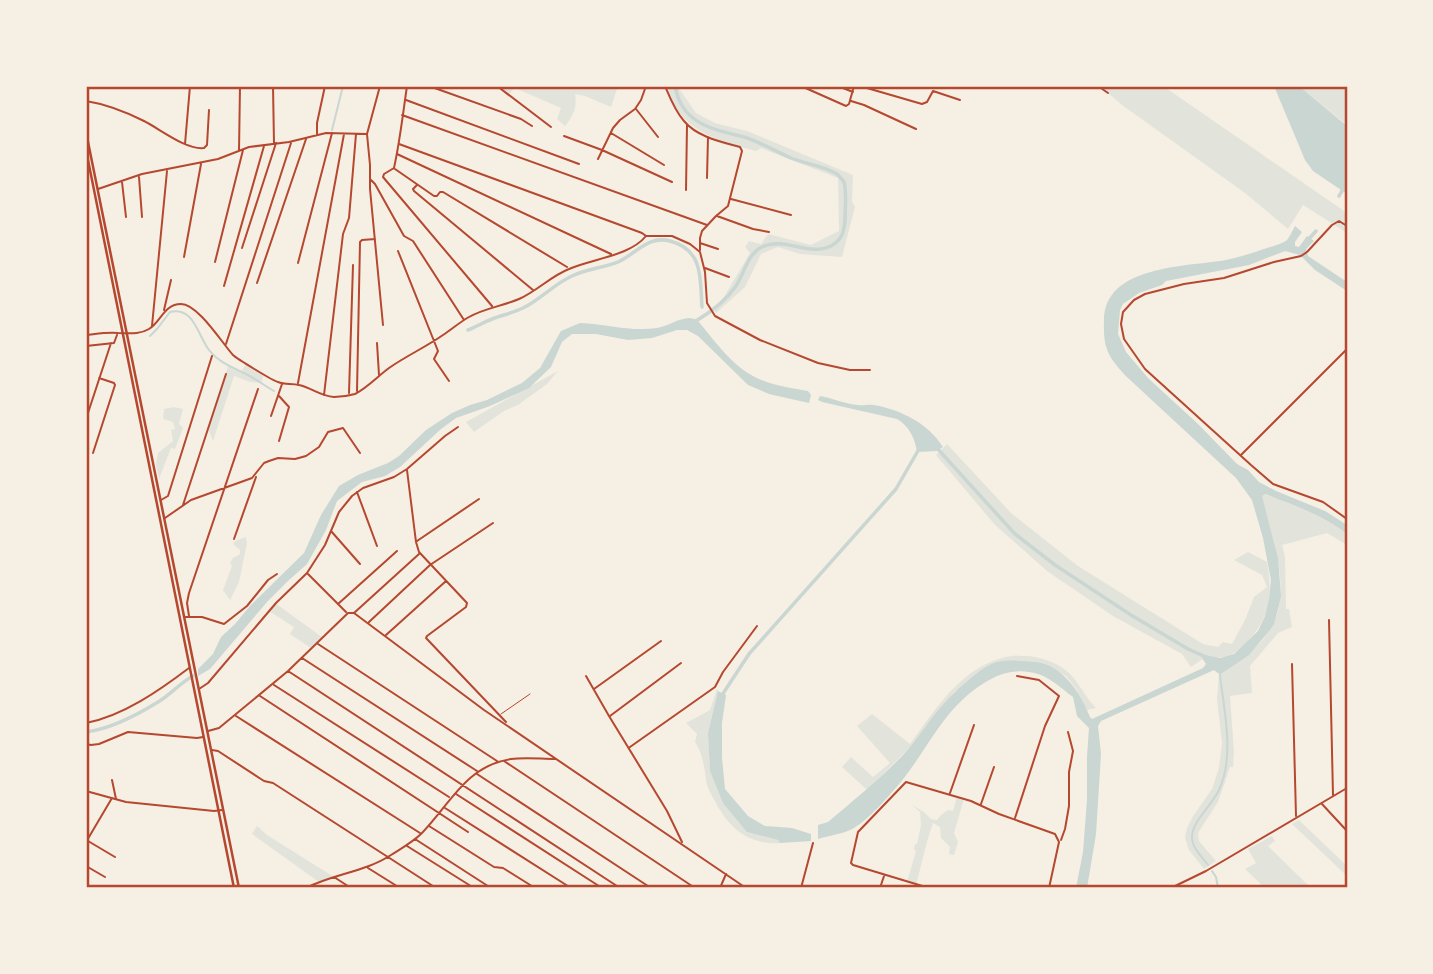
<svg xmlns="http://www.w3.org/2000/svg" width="1433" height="974" viewBox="0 0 1433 974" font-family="'Alegreya Sans',sans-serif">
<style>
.green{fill:#e2e4dc}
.water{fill:#c9d6d2}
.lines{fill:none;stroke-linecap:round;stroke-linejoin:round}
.stream{stroke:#c9d6d2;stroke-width:2}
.canal{stroke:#c9d6d2;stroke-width:3.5}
.service{stroke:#b5482f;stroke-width:1}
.minor{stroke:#b5482f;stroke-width:2}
.tertiary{stroke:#b5482f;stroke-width:2}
.secondary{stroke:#b5482f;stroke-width:2.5}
.neatline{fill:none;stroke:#b5482f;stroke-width:2.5}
</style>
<rect width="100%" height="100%" fill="#f6efe4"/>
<path class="green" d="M499,86H618L611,107L585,96L575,94C577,108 574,115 565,126L557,119L561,108L515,88L509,94Z
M667,86H680V90L696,113L715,123L747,131L853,175L852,201L855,207L842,257L800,254L778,247L761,254L745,287L716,313L712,308L721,302L750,253L745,247L749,241L761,244L768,234L811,245L839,231L838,178L761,148L756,151C717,141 678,130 667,86Z
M1100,86H1163L1347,213V233L1303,205L1288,229L1245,193L1122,105Z
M1299,86H1347V125Z
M246,363L264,374L261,383L250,382L234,376L213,441L208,428L228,366L242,371Z
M558,371L547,384L529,397L518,405L504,411L474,432L466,422Z
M174,407L183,409L179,424L183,428L175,449L171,448L159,479L156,464L158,453L173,441L171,430L175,429L173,422L163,419L164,409Z
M947,444L1011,513L1078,566L1203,644L1218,647L1223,642L1232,644L1245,620L1254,597L1267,587L1262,575L1234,560L1248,552L1267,562C1273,595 1270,619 1246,643C1234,655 1224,660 1207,656L1191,667L1182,654L1113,616L1047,571L995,525L936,455Z
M1264,494C1293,505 1323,515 1347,534V545L1327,533L1282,545L1285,557L1286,609H1289L1292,627L1278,633L1250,666L1252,693L1230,696L1234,752L1233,767H1230L1218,802L1198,833L1199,841L1216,861L1204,869L1189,850L1185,838L1187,828L1193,816L1212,789L1219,768L1222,743L1217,699L1219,674H1221C1240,661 1261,647 1272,626C1292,590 1272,535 1262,499V496Z
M246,537L247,543L239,582L230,600L223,590L232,566L230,563L233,558L240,554V550L233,544L235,541Z
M275,603L322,637L311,648L290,634L294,627L269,611Z
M1028,656C1043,658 1056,662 1068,672C1079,682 1085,697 1096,708L1087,710L1078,696L1077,690L1066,676L1043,663L1017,661L955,691L940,708L914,743L869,788L866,789L842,767L851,757L873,777L890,763L857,726L872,714L910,744C935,710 961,667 1006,657C1013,655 1021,656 1028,656Z
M717,689L718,691L708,733L710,771L747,832L778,840L780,843C750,845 731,830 717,805C714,798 709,792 707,785C704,769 704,756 695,742L697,734L686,723L710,710Z
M957,797L964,799L954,833L958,842L954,855L949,854L950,847L941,838L940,827L933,823L928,838L916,885L907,882L916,851L914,849L915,844H917L921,825L920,812L912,805L924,812L931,819L937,820L941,815L948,810L953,811Z
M1299,820L1347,866V876L1292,824Z
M257,826L267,835L334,877L319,882L252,834Z
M1272,836L1275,841L1268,846L1311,888H1265L1245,869L1256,863L1248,849Z"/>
<path class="water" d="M1274,86H1299L1347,126V194L1313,171L1305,160Z
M1295,226L1302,232L1295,242V246L1299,247L1307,236L1314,241L1306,249L1308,256L1347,282V291L1315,270L1300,255L1285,251L1249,265L1166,281L1162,285L1139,293L1123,304L1120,310L1118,334L1126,352L1148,378L1198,424L1237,464L1248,470L1259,482L1276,491L1325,511L1347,525V534C1323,515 1293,505 1265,494L1262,496L1278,558L1281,596L1279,605L1274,624L1270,630L1249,655L1221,674H1219L1214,670L1101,721L1098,726L1101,754L1096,834L1087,888H1076L1083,852L1087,800V757L1089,728L1077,716L1073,697C1062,689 1051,678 1038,674C1021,669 1006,671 991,679C945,704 931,745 900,783C888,797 870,818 854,828C846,833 828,836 818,839V825L828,822C854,800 880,779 904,754C917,740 927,723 940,708C950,696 960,687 971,678C977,673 986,666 994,663C1007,659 1023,661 1036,662C1063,665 1081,694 1090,717L1092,719L1203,668L1206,664L1202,658L1205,655L1220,658L1234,654L1258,631L1265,616L1269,599L1271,580L1263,538L1252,500L1236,478L1128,378C1109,358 1103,350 1104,321C1104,265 1186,267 1226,260C1240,257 1253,253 1267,248C1273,246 1282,244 1287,240C1290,236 1293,230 1295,226Z
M689,318L695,319L699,322C716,343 734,368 759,379C774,386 792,388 808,391L811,395L809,403L769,394L748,385L698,336L687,330H677L652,338L628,340L596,334H572L562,342L551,367L529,388L490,406L456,418L441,429L400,467L385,476L362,482L337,501L326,530L307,564L289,580L267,602L210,669L198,676V669L213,654L221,637L235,624L250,606L304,553L321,515L339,486L358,475L388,463L399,456L426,430L452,413L470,405L487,400L522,383L540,368L561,331L580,323C605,324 632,332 657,328C669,326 676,319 689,318Z
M820,396C832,398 845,404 858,405C863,406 868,404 874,405C901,410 928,423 943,447L937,451L917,452C915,438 909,426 897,419L822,402L818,400Z
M718,691L726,695L722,723V758L725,789L748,816L765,826L792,828L811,834V841L780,843L778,840L747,832L723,803L710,771L708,733Z"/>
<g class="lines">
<path class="stream" d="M332,130L343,86
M150,336L157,329L170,312C194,306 198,336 209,350C219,363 233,367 246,374C256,379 265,386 274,391
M1208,865C1202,857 1192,848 1192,837C1192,821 1213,804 1219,790C1235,755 1224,711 1220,675
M1212,871L1216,877L1218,888"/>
<path class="canal" d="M675,86C682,126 715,129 747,138C762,143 777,152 791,158C806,164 824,166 837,174C838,175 843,180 844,182C847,191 845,210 845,220C844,232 842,240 831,246C808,257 785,236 762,247C748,253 744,274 736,286C725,302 711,312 696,321
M1339,196L1342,191V188L1347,182
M1308,240L1316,231
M468,330C476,327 484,322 492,319C502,315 513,313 523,308C540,300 554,284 572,276C586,269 603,268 618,262C636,254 648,235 670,241C704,250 700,279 702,307
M936,447L1015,534L1055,565L1131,615L1188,649L1206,657
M722,697L724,692L749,654L896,489L919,449
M86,732C110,729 137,715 158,702C170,695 180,683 193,676"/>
<path class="service" d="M501,714L530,694"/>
<path class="minor" d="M273,86L274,144
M380,86L367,134L370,165V189L383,325
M407,86C403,113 400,141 394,168L384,174L383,177L492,306
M429,86L521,119L532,126
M497,86L551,127
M665,86C670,98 675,111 684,121C697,137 722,142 740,147L742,151L728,206L716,216L702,231L700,238V250
M801,86L846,106L849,104L854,86
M838,86L853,92
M860,86L922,104L927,102L933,91L960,100
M1098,86L1108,93
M406,100L579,164
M86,101C105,104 126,112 144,121C160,129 186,150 204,148L207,145L209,110
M851,101L864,105L916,129
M636,109L658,137
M402,115L707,225
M611,133L664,165
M317,134V123L325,86
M564,136L602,150L672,182
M185,144L190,86
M399,144L642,233L646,236H672L690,244L700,252L705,272L707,303L715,316L760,340L818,363L850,370H870
M239,151L240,86
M397,154L611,254
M598,159L613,128L620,120L635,109L641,100L646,86
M395,169L434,196H437L440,192H443L567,267
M139,177L142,217
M707,178L708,137
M371,180L375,184L404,236L413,241L464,320
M122,182L126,217
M417,185L413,189L414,191L533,290
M98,189L142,174L218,159L249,147L289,142L326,133L367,134
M686,190L687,125
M731,199L791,215
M717,216L753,229L769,232
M1347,226L1339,221L1332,225L1307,252L1301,256L1274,262L1224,278L1184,284L1145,294L1134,300L1123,312L1121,324L1124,339L1145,369L1251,465L1273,484L1323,502L1347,519
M700,243L718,249
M242,248L276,143
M398,251L438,351L434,359L449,381
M184,257L201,164
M215,262L243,150
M298,263L332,133
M705,268L729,277
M257,283L306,139
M224,286L264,146
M164,310L171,280
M152,326L167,171
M86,335C96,334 107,332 118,333C128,333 139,335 149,329C161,322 164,304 181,304C198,304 222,343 233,355C236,358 273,381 278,382C285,385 292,383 299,385C312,388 320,396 334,397C341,397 348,396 355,394C367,388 378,376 389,368C406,356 426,347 443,335C452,329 460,322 469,317C485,308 503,306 519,299C537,291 551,276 569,269C591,259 630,256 646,236
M377,343L379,375
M226,344L291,143
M86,346L114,343L117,335
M298,383L344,134
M357,391L360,242L362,240L375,239
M349,393L353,265
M324,395L343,234L349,218L356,134
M279,396L289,407L279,441
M271,416L282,384
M86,419L111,343
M93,453L115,385L114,383L99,378
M1241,455L1347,349
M407,470L416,542L419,552L467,603L466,607L427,636L426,638L506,722
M357,492L377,546
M161,500L168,496L212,356
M183,505L226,374
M165,518L191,500L252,478L264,463L269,461L278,458L295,459L306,456L319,447L328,432L343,428L360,453
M331,531L360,564
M234,539L256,477
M417,541L479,499
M308,574L346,612
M1347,594V596
M338,604L397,551
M354,613L484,710L746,888
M189,616L187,603L189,593L258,389
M184,617H202L224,624L247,606L268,580L277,574
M1329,620L1333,795
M369,622L430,565L493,523
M386,635L446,581
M318,644L497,761
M302,658L477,771
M1292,664L1296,816
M288,671L620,888
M586,676L609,716L667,811L682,842
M274,685L449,797
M199,689L208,683L276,603L307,573L325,545L339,512L352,496L363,488L394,477L407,469L445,436L458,427
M594,689L661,641
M260,696L468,832
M236,716L420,833
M610,716L681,663
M86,723C123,716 160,690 189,668
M208,731L219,728L288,671L348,613H354L419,554
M86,744L91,745L99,744L128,732L197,738L203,737
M630,747L715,687L723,672L757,626
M212,750L218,751L264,781L273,783L436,888
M504,761L695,888
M477,774L651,888
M112,780L116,799
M86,791L126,802L214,811L222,810
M950,793L974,725
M456,794L602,888
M981,804L994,767
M1322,804L1347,831
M445,808L571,888
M1015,818L1045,726L1059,696L1039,680L1017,676
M429,826L494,867L503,868L535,888
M415,839L491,888
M1061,840L1065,829L1069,806V772L1073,751L1068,732
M88,841L115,857
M86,842L112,798
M407,846L474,888
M86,866L105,877
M368,868L400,888
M334,877L351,888
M306,888C333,874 365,872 391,855C402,848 413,842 422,833C451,803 466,766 511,759C526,757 541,759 555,759
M720,888L726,874
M801,888L813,843
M880,888L884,876
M929,888L853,865L851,863L858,832L906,782L971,801L999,814L1055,834L1059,842L1049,888"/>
<path class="tertiary" d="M1171,888L1206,871L1347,788"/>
<path class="secondary" d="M86,132L239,888
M86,150L234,888"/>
</g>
<rect width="1433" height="974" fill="none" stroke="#f6efe4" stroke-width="175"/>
<rect x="88" y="88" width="1258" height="798" class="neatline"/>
</svg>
